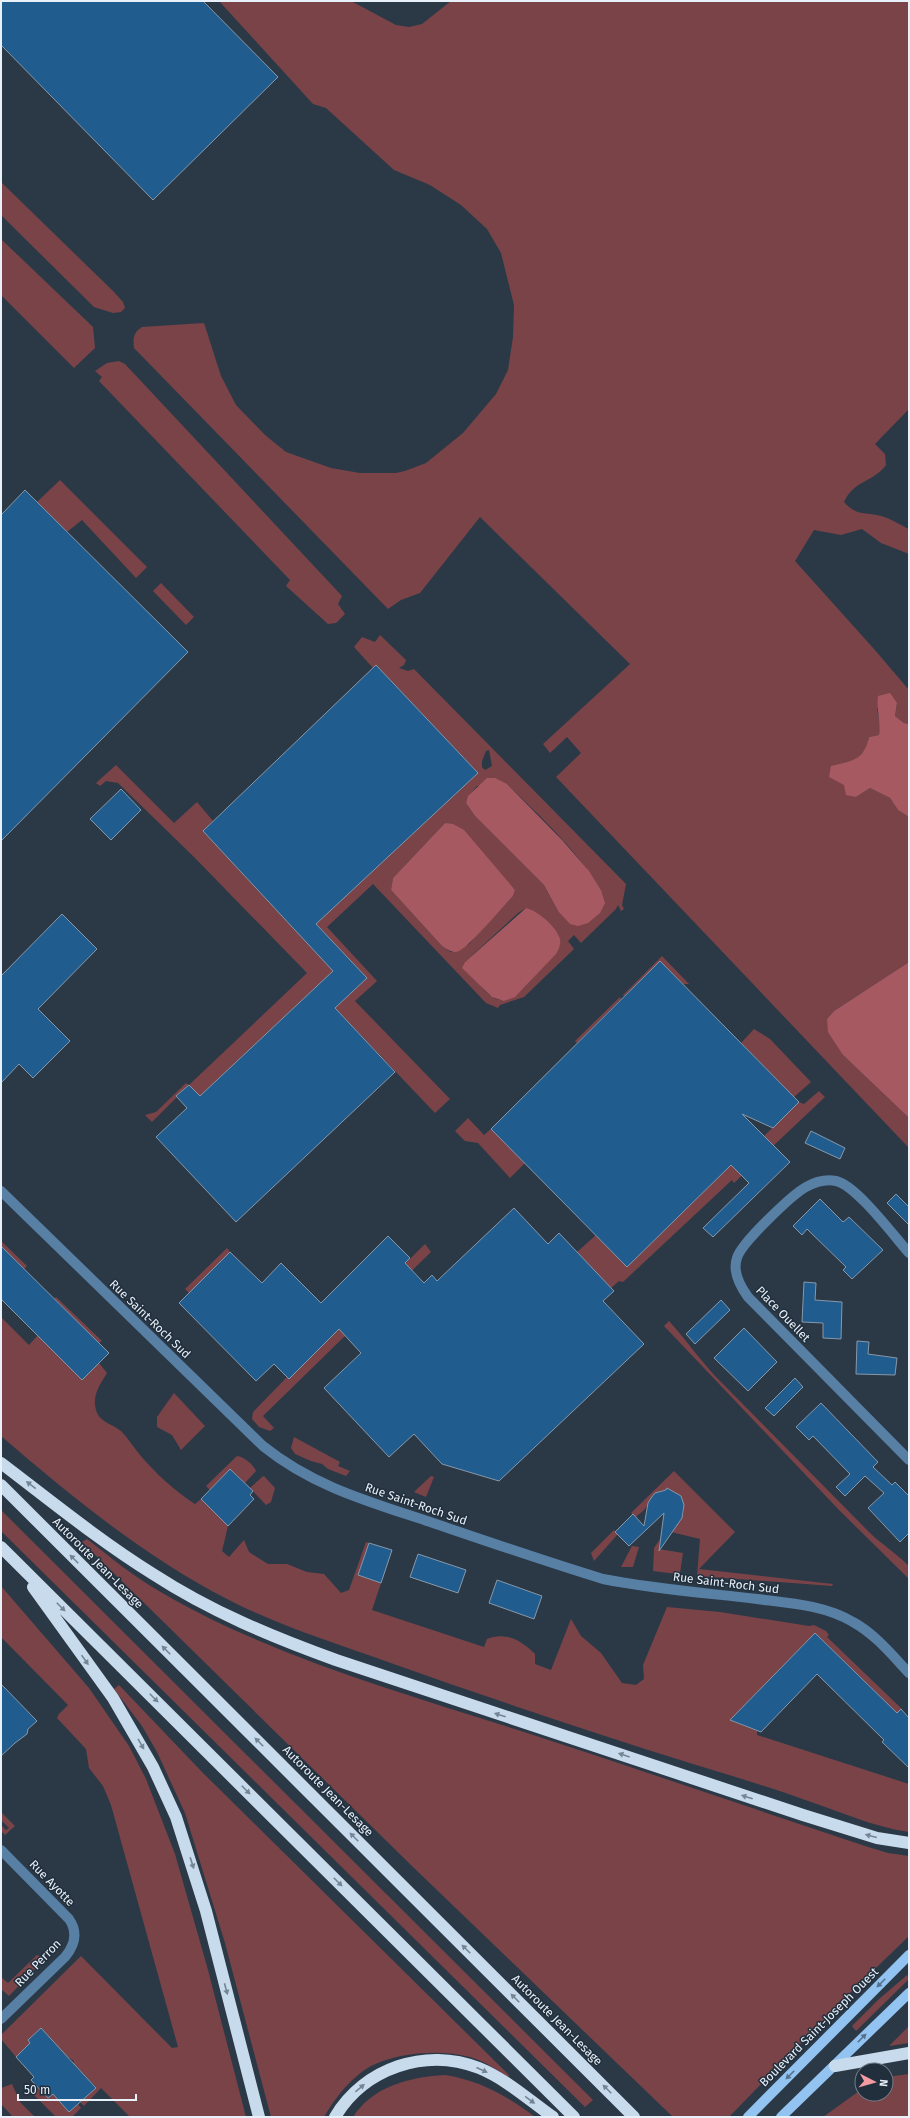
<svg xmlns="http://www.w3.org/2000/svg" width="910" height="2118" viewBox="0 0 910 2118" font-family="'Fira Sans',sans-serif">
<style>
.green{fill:#7a4348;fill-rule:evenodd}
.water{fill:#a75961}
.building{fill:#215c8e;stroke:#8798a9}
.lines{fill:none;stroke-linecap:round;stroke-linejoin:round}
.minor{stroke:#587fa4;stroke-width:10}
.major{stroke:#93c3f1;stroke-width:10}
.highway{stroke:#c8dbed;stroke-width:12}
.oneway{fill:#748595}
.oneway2{fill:#54728e}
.labels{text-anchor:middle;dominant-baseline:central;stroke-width:3;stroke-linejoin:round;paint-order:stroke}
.street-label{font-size:12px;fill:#e8f1fa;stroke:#212f3d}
</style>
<rect width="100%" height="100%" fill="#2b3947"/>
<path class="green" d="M219,1H351L396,25L409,27L422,24L451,1H909V409L875,444L885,454L886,465C874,482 854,480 844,502C856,516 865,512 881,516C890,518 900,525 909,529V554L881,543L862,529L841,535L814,530L795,561L874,649L909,690V724L904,723L895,716L897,703L877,708L880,726L879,735L869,737L867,748L854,761L844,785L856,797L870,788L890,798L898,810L909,817V962L834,1011L827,1019L843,1055L909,1118V1148L556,777L581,753L567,737L550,753L543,744L630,664L480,517L420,593L401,600L388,609L134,348C133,338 133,333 142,327L204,323L221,376L236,405L265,435L286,452L331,468L360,473H396L405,471L426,463L463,433L496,394L508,370L513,337L514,305L501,253L487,229L461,205L430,185L394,170L326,108L313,104Z
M1,182L113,291L123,302L125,308L121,312L113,313L94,307L1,215Z
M1,239L93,327L95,348L74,368L1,295Z
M119,361L125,364L342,596L338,604L345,614L336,623L328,624L286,586L290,580L99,381L102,377L95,371L107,363Z
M60,480L147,567L136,578L82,520L67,532L37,502Z
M161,583L194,617L186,625L153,591Z
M380,635L406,660L404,665L399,668L408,671L414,669L626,884L622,905L624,909L621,911L618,905L616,909L581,943L574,935L568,941L574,949L524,997L500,1005L498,1008L486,1003L373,884L327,927L377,981L355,1001L450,1099L435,1113L335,1008L367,978L316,924L478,773L376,665L373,668L354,647L362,637L375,642ZM489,750L492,766L485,770L482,767V761L486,751ZM507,784C541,817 577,850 601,890L558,911L544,885L475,816L466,803L469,796L477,786ZM445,823L515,890L513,896L469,944L451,952L442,946L391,890L393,878ZM526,908L538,971C504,1016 491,1005 465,962L518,913Z
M116,765L174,823L197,802L213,821L203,831L333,971L200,1096L189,1085L152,1122L145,1115L156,1112L186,1083L189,1085L307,973L194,857L118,783L106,781L100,786L96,783Z
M662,956L689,984H683L660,961L624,996L623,995Z
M620,997L621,999L577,1043L575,1041Z
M754,1029L770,1039L811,1082L794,1097L741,1043Z
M819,1091L825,1097L734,1183L732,1180L623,1282L619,1281L610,1289L577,1252L596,1235L627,1267L731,1165L762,1138L799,1102L804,1104Z
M468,1118L484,1135L491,1129L525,1163L510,1178L478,1143L465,1141L455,1131Z
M1,1241L27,1266L24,1269L1,1246Z
M425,1244L431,1252L263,1416L274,1428L270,1431L259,1427L252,1419L253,1412L287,1377L289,1379Z
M227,1248L230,1252L189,1293L185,1289Z
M56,1297L102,1341L99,1343L54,1299Z
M1,1317L29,1345L38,1335L99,1363L107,1373C99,1386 91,1397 97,1413C102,1423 114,1425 121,1431C128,1438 134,1448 140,1455C156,1474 175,1491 195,1504L201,1499L228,1526L222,1551L229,1557L244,1540L249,1552L268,1564H287L307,1572L324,1574L341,1593L349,1590L366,1542L369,1543L359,1575L381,1583L372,1610L484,1647L487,1639C505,1631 522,1641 535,1654V1664L551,1670L571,1619L581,1636L601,1653L622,1683L636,1685L644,1679L643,1665L667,1607L720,1612L809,1626L814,1625L826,1631L829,1635L827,1637L902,1709L897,1713L815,1633L730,1720L757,1731V1735L909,1784V1832C874,1827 841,1812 808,1801C770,1787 732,1776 693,1764C591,1732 489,1698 388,1662C335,1643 279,1626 229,1600C145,1557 72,1497 1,1436Z
M669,1321C687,1341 702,1363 721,1382L868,1531C881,1544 896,1553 909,1566V1579L839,1510L664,1326Z
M174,1393L205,1426L181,1450L172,1435L157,1427V1417Z
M294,1437L340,1462L338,1466L350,1471L346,1476L328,1469L322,1464L311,1461L295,1454L291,1448Z
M237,1456C243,1456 254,1465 256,1471L245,1483L230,1469L210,1490L206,1486Z
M674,1471L735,1532L699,1569L833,1584L832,1586L697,1576L700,1539L671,1532C676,1518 689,1520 682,1499C662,1488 660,1486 647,1506C645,1510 639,1514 636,1517L631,1513Z
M264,1476L275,1488L271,1502L266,1505L250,1488L262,1477Z
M431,1476L434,1477L426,1497L414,1492Z
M1,1510L593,2100L585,2107L1,1531Z
M614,1530L618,1534L594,1561L591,1553Z
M87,1539C110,1557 133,1576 159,1591C269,1656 403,1693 524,1732C638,1769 751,1808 865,1846L888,1853L909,1856V1936L849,1994L729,2117H673L413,1867L82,1542Z
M660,1539L659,1549L683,1553L680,1573L677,1574L653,1571L654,1548Z
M632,1546L639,1547L633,1567H621Z
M1,1586L89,1688L129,1746L146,1779L175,1854L208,1970L246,2117H130L101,2088L84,2106L80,2102L96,2087L73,2063L74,2061L65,2055L41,2028L28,2040L30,2043L16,2057L1,2039V2035L81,1956L172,2048L178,2047L111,1805L103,1786L89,1768L86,1749L57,1718L59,1714L68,1705L1,1637Z
M119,1685L203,1773L509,2075L508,2077C496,2069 484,2061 470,2057C441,2049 398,2052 371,2066C351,2077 335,2098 324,2117H271L225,1943L185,1813L157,1752L142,1726L114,1689Z
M1,1812L15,1826L5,1835L1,1831V1825L6,1830L9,1828L1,1820Z
M37,1955L42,1957L43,1961L9,1996L1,1989V1977L8,1983Z
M907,1975L909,1979L856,2031L852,2026L878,2000Z
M909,2026V2043L889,2046Z
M909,2074V2117H823L862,2089V2094H886V2077Z
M445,2075C479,2080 507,2096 535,2117H353C373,2086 410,2077 445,2075Z
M12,2084L20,2102L35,2117H13L1,2104V2088Z
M35,2084L48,2098L53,2094L69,2112L78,2104L81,2108L72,2117H56L31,2092L27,2085Z"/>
<path class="water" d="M890,693L897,703L895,716L904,723L909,724V817L898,810L890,798L870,788L856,797L846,795L844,785L829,777L831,766C851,761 864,761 869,737L879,735C881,721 876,709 878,696Z
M487,778H495L507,784L563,841L589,871L601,890L605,903L600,913L588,923L578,926L570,924L558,911L544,885L475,816L466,803L468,796Z
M445,823L453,824L464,830L515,890L513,896C503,907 470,946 459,951C453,954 447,949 442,946L391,890L393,878Z
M526,908C538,911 556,926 560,939C561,944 559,949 556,954L515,997L504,1001L492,997L462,968L465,962Z
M909,962V1118L843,1055L828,1032L827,1019L834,1011Z"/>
<path class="building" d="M1,1H203L278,77L153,200L1,45Z
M25,490L188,652L1,841V515Z
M376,665L478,773L316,924L367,978L335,1008L395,1072L236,1222L156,1137L187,1108L176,1096L189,1085L200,1096L333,971L203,831Z
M121,789L141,810L111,840L90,819Z
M62,914L97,949L38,1009L70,1041L33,1078L19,1064L1,1083V976Z
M660,961L799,1102L773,1128L742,1114L790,1162L713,1237L703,1228L749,1183L731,1165L627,1267L491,1129Z
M811,1131L845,1148L840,1159L805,1143Z
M896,1194L909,1207V1225L887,1203Z
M820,1199L843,1222L849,1217L883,1250L852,1279L843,1270L846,1267L807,1229L802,1235L793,1226Z
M514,1208L548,1244L559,1233L614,1291L603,1301L644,1344L499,1481L442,1464L414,1434L389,1457L324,1388L361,1353L339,1329L289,1379L274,1364L256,1381L179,1303L230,1252L262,1283L281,1263L321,1303L388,1236L410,1258L405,1263L424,1283L432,1275L437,1281Z
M1,1246L109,1353L82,1380L1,1299Z
M804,1282L816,1283L815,1300L842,1302L841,1339L823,1338V1323L802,1322Z
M721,1300L730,1310L695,1344L686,1334Z
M744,1328L777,1362L748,1391L714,1358Z
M857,1341L869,1342L868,1354L897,1358L895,1375L856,1374Z
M795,1378L803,1387L774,1416L765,1408Z
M821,1403L878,1462L873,1467L892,1485L895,1482L909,1496V1533L900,1542L868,1508L884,1493L865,1476L845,1496L836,1487L850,1474L813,1436L809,1440L796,1427Z
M230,1469L253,1491L250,1495L254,1499L228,1526L201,1499Z
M667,1488L681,1496L684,1505L682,1518L659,1551L664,1513L629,1546L615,1532L633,1514L644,1526L648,1503L651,1498L655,1493L666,1490Z
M369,1543L392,1550L381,1583L358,1575Z
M418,1554L466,1570L458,1593L410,1577Z
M497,1580L542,1596L534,1619L489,1603Z
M815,1633L897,1713L901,1709L909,1718V1768L882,1742L884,1740L817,1674L761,1732L730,1720Z
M1,1684L37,1721L28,1729L27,1734L15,1743L1,1756Z
M41,2028L96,2088L69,2112L53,2094L48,2098L31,2080L34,2077L16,2057L30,2043L28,2040Z"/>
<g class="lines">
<path class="minor" d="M1,1191L263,1446C315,1488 374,1503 436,1524C492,1543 547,1562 603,1579C654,1589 706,1593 757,1599C789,1603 824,1605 853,1622C875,1634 892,1655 909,1673
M909,1253C894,1236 856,1185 836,1181C826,1179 815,1182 806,1187C793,1194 741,1243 737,1258C732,1272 740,1286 748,1297L909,1460
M1,1850L69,1919C78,1932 75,1945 65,1957L1,2019"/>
<path class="major" d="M748,2117L909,1955
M781,2117L909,1993"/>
<path class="highway" d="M1,1463C51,1501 100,1541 153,1574C210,1611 272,1637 336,1660L803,1815L877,1838L909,1843
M1,1485L634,2117
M1,1547L574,2117
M33,1587L113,1698L153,1767L176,1817L206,1911L259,2117
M835,2066L909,2053
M335,2117C364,2068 426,2047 479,2068C506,2079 529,2100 553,2117"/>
</g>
<defs><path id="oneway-solid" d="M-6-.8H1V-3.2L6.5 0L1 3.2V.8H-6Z"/></defs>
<g class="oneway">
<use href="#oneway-solid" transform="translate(31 1485) rotate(-143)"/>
<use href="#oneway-solid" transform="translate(74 1559) rotate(-135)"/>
<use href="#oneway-solid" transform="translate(61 1607) rotate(45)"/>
<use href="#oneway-solid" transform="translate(166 1650) rotate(-135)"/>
<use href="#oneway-solid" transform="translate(85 1660) rotate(55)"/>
<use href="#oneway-solid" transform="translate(154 1698) rotate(45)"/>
<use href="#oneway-solid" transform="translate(500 1715) rotate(-162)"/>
<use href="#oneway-solid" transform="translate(259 1742) rotate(-135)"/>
<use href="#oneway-solid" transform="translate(141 1744) rotate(60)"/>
<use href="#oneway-solid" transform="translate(624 1755) rotate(-161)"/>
<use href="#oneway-solid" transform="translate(246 1790) rotate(45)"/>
<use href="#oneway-solid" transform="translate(747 1797) rotate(-162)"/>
<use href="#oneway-solid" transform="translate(871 1836) rotate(-165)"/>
<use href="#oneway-solid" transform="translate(354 1837) rotate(-135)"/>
<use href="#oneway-solid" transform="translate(192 1863) rotate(72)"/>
<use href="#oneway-solid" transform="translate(338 1882) rotate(45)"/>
<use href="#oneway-solid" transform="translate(466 1949) rotate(-135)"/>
<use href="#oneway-solid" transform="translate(226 1989) rotate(75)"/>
<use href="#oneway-solid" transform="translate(515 1998) rotate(-135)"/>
<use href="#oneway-solid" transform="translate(482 2070) rotate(24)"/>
<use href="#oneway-solid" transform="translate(360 2088) rotate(-40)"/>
<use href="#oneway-solid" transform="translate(607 2089) rotate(-135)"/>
<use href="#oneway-solid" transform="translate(530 2100) rotate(36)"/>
</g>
<g class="oneway2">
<use href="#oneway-solid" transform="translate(881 1983) rotate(135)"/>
<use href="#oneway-solid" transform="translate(862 2038) rotate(-45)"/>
<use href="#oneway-solid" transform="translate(790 2075) rotate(135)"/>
</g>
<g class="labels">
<g class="street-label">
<text transform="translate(783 1314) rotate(46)">Place Ouellet</text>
<text transform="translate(150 1319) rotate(44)">Rue Saint-Roch Sud</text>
<text transform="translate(416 1504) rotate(19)">Rue Saint-Roch Sud</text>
<text transform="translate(98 1563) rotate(45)">Autoroute Jean-Lesage</text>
<text transform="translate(726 1583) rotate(7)">Rue Saint-Roch Sud</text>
<text transform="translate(328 1791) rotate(45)">Autoroute Jean-Lesage</text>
<text transform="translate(52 1883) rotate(46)">Rue Ayotte</text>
<text transform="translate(38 1963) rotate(-46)">Rue Perron</text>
<text transform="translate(557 2020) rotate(45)">Autoroute Jean-Lesage</text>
<text transform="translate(819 2027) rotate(-45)">Boulevard Saint-Joseph Ouest</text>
</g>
</g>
<rect width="910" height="2118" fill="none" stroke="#e8f1fa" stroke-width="4"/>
<g transform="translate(874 2082) rotate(96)"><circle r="19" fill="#212f3d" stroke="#717d89"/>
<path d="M0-3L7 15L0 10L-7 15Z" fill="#f49aa2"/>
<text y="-6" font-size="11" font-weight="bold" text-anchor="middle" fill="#e8f1fa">N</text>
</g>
<path d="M18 2094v6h118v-6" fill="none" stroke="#e8f1fa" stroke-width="2"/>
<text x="24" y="2094" font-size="12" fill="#e8f1fa" stroke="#212f3d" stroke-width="3" paint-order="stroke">50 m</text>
</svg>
